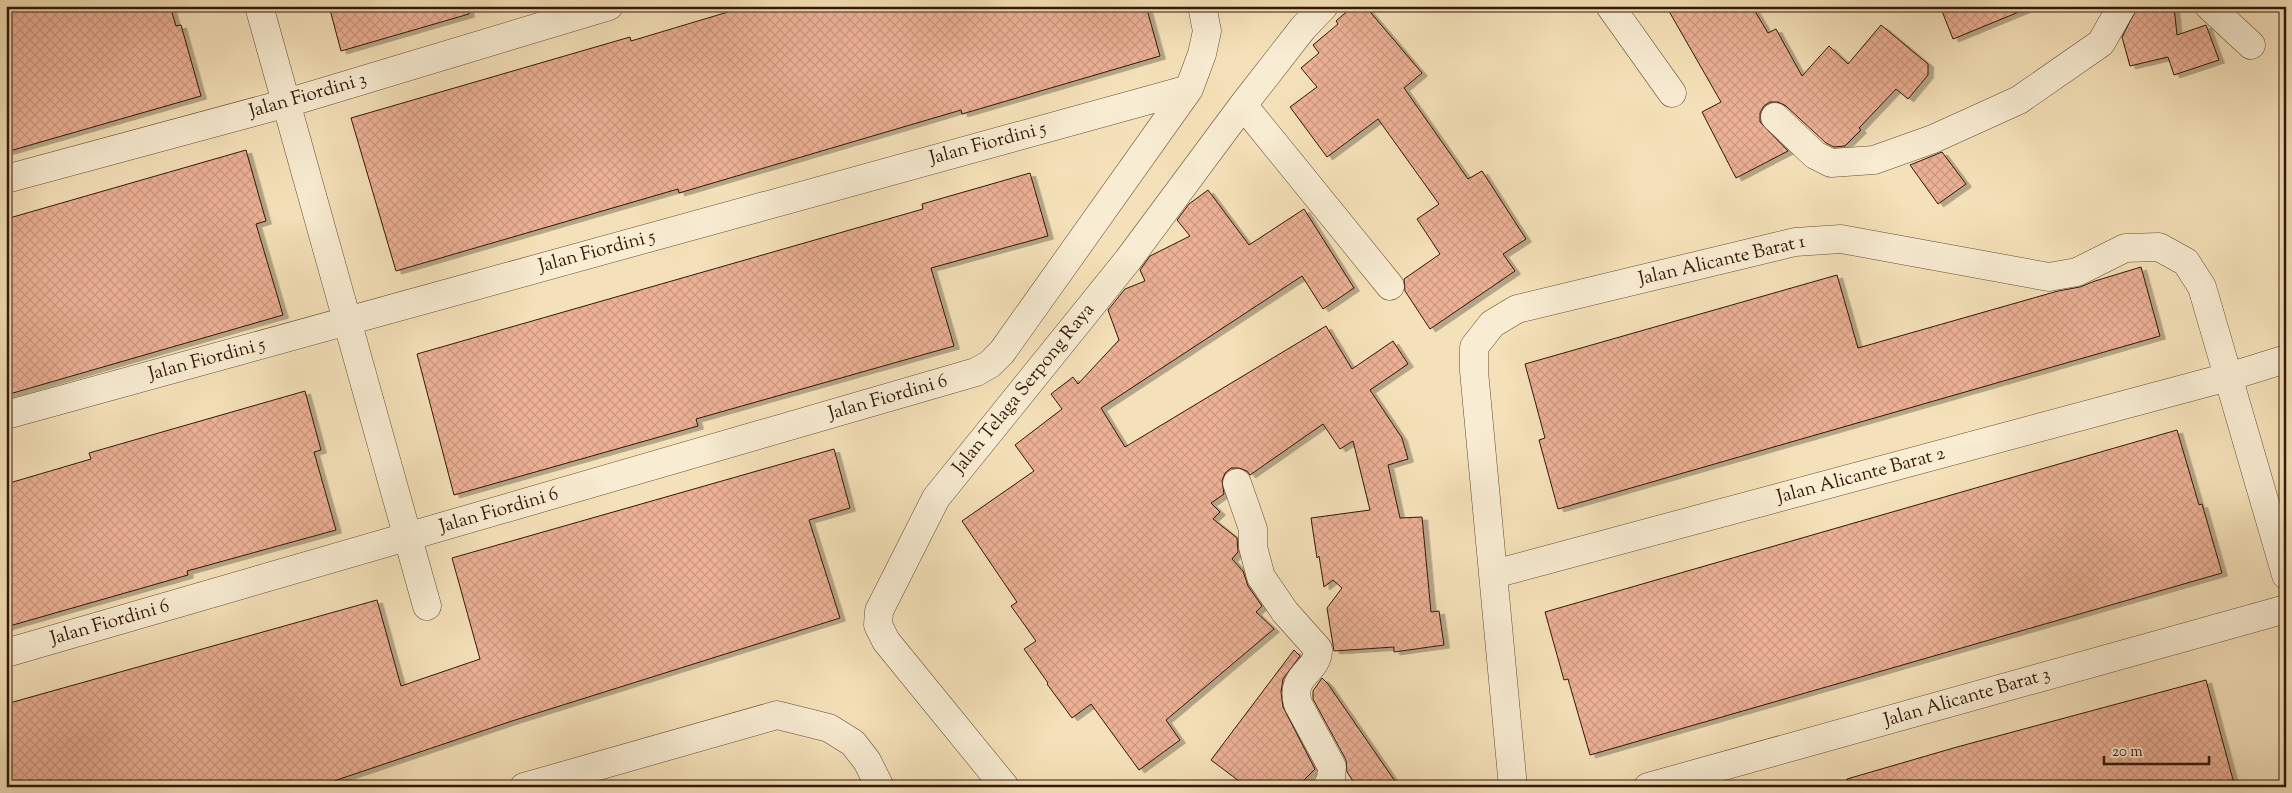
<svg xmlns="http://www.w3.org/2000/svg" width="2292" height="793" viewBox="0 0 2292 793" font-family="'Sorts Mill Goudy',serif">
<style>
.building{fill:url(#building-cross-hatch);stroke:#331809;filter:url(#shadow)}
.lines{fill:none;stroke-linecap:round;stroke-linejoin:round}
.street-casing{stroke:#644a35;stroke-width:29}
.street{stroke:#f8ecd2;stroke-width:28}
.labels{text-anchor:middle;dominant-baseline:central;stroke-width:4;stroke-linejoin:round;paint-order:stroke}
.street-label{font-size:19px;fill:#331809;stroke:#f8ecd2}
</style>
<defs>
<pattern id="building-cross-hatch" width="8" height="8" patternUnits="userSpaceOnUse" patternTransform="scale(1.25)"><rect width="8" height="8" fill="#edb196"/><path d="M0 0l8 8M0 8l8-8" fill="none" stroke="#cc9880"/></pattern>
<filter id="shadow"><feDropShadow dx="5.5" dy="3" stdDeviation="0" flood-color="#0004"/></filter>
</defs>
<rect width="100%" height="100%" fill="#f5e1b9"/>
<filter id="stains"><feTurbulence type="fractalNoise" baseFrequency=".004" numOctaves="4"/><feColorMatrix values="0 0 0 0 .2 0 0 0 0 .09 0 0 0 0 .02 0 0 0 .5 -.17"/></filter>
<radialGradient id="worn" r=".72"><stop offset=".6" stop-color="#630" stop-opacity="0"/><stop offset="1" stop-color="#630" stop-opacity=".3"/></radialGradient>
<path class="building" d="M6,6H170L176,26L181,25L201,96L6,152Z
M329,6H468L469,14L341,51Z
M748,6H1146L1160,56L962,114L961,110L679,193L678,189L396,271L351,118L630,37L631,41Z
M1353,6H1365L1422,73L1404,88L1468,179L1482,171L1526,239L1503,254L1515,271L1430,329L1405,291L1404,279L1440,254L1417,219L1439,204L1378,119L1327,157L1290,107L1317,87L1301,68L1319,53L1313,45L1338,24L1336,21Z
M1666,6H1752L1768,33L1776,29L1802,76L1829,46L1848,64L1881,25L1928,64V75L1908,99L1896,89L1859,128L1861,130L1845,146L1834,147L1826,143L1786,106L1778,102H1770L1764,106L1760,113V122L1788,151L1736,178L1702,112L1721,102Z
M1940,6H2031V7L1953,39Z
M2138,6H2174L2177,35L2206,25L2219,60L2174,75L2168,57L2130,66L2122,37Z
M246,150L266,221L256,224L283,315L6,395V219Z
M1942,152L1966,184L1938,204L1910,165Z
M1030,173L1048,236L931,268L954,346L696,419L698,426L454,495L417,354L923,209L922,204Z
M1208,190L1249,245L1304,209L1354,288L1323,309L1302,276L1101,408L1125,447L1326,326L1352,369L1393,341L1408,364L1370,390L1402,438L1408,459L1388,465L1400,518L1422,517L1431,612L1439,611L1444,645L1394,652V647L1334,651L1327,608L1342,588L1333,580L1324,587L1319,556L1317,558L1311,518L1370,510L1353,441L1340,449L1323,424L1250,475L1247,471L1239,468H1231L1225,473L1222,481L1224,494L1211,503L1220,512L1213,519L1237,538L1238,552L1232,559L1243,571L1248,586L1262,606L1256,612L1274,629L1166,720L1180,740L1139,770L1091,704L1072,718L1047,684L1048,683L1024,649L1036,641L1011,606L1017,602L962,521L1034,471L1015,445L1062,409L1051,394L1073,377L1078,384L1119,340L1108,310L1125,289L1145,281L1140,270L1150,256L1190,236L1177,220L1189,204Z
M2141,267L2160,336L1558,509L1539,440L1545,438L1525,364L1837,275L1858,348L2058,291L2080,287L2095,281Z
M305,391L321,450L314,452L336,530L187,571L188,575L6,627V484L91,459L89,453Z
M2177,430L2199,505L2202,504L2222,573L1590,755L1568,679L1564,680L1545,612Z
M834,449L850,508L809,520L840,618L512,721L316,787H6V704L377,600L401,686L480,659L452,558Z
M1294,650L1300,656L1283,679L1281,692L1283,707L1315,769L1297,787H1247L1211,760Z
M1322,678L1328,684L1399,787H1357L1347,772L1346,760L1313,699V691Z
M2206,680L2235,787H1848L1847,779L1957,747Z"/>
<g class="lines">
<defs>
<path id="street" d="M259,6L427,606
M1610,6L1672,93
M2209,6L2251,45
M1243,105L1390,286
M1775,117L1815,155L1831,163L1874,160L1933,139L2019,100L2101,43L2122,6
M6,179L287,103L609,6
M6,415L1189,89
M1237,483L1253,529V547L1261,577L1285,612L1318,649C1319,672 1289,674 1298,704L1332,767L1331,779L1327,787
M1494,574L2228,377L2286,359
M6,653L976,372L990,364L1002,352L1189,89L1202,54L1207,31L1202,6
M524,787L777,715L829,728L853,743L867,761L880,787
M1005,787L886,641L878,625L879,611L936,498L1128,260L1243,105L1303,28L1324,6
M1513,787L1474,371V347L1492,324L1517,309L1795,242L1841,239L2049,277L2077,272L2125,248L2159,247L2186,262L2202,287L2286,575
M1648,787L2286,609"/>
</defs>
<use href="#street" class="street-casing"/>
<use href="#street" class="street"/>
</g>
<g class="labels">
<g class="street-label">
<text transform="translate(308 96) rotate(-16)">Jalan Fiordini 3</text>
<text transform="translate(988 144) rotate(-15)">Jalan Fiordini 5</text>
<text transform="translate(597 252) rotate(-15)">Jalan Fiordini 5</text>
<text transform="translate(1722 261) rotate(-13)">Jalan Alicante Barat 1</text>
<text transform="translate(207 360) rotate(-15)">Jalan Fiordini 5</text>
<text transform="translate(1024 389) rotate(-51)">Jalan Telaga Serpong Raya</text>
<text transform="translate(888 398) rotate(-16)">Jalan Fiordini 6</text>
<text transform="translate(1861 476) rotate(-15)">Jalan Alicante Barat 2</text>
<text transform="translate(499 511) rotate(-16)">Jalan Fiordini 6</text>
<text transform="translate(110 623) rotate(-16)">Jalan Fiordini 6</text>
<text transform="translate(1967 698) rotate(-16)">Jalan Alicante Barat 3</text>
</g>
</g>
<rect width="2292" height="793" fill="none" stroke="#f5e1b9" stroke-width="25"/>
<rect x="8" y="8" width="2277" height="778" fill="none" stroke="#331809" stroke-width="2.5"/>
<rect x="12" y="12" width="2267" height="768" fill="none" stroke="#331809"/>
<path d="M2104 756v8h105v-8" fill="none" stroke="#331809" stroke-width="2.5"/>
<text x="2112" y="756" font-size="15" fill="#331809" stroke="#f8ecd2" stroke-width="4" paint-order="stroke">20 m</text>
<rect width="100%" height="100%" filter="url(#stains)"/>
<rect width="100%" height="100%" fill="url(#worn)"/>
</svg>
